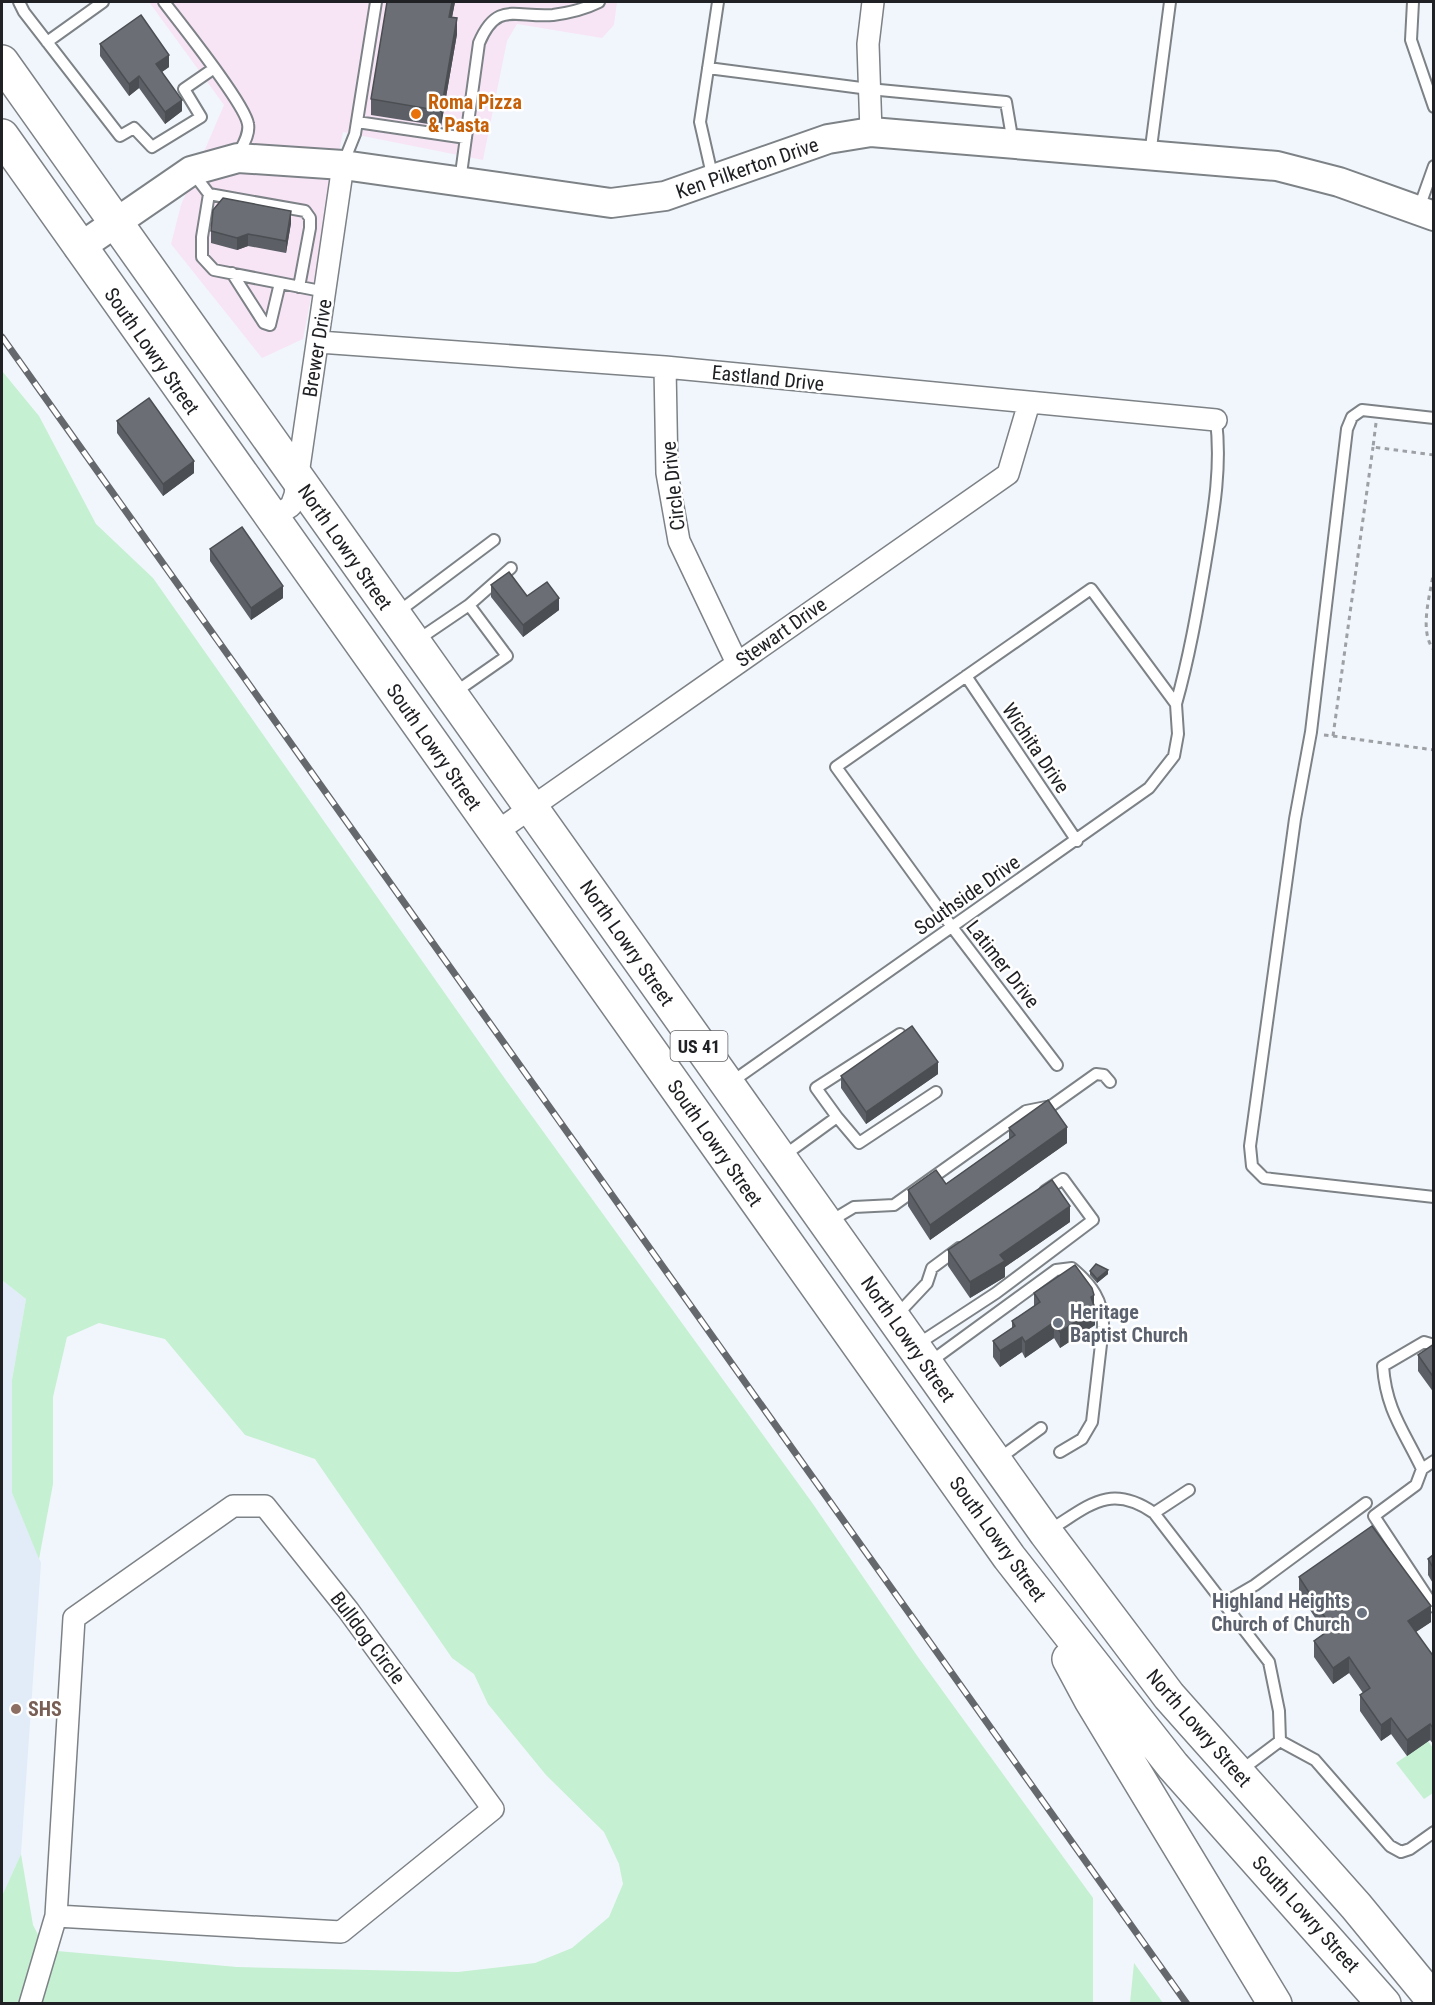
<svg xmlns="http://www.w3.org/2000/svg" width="1435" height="2005" viewBox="0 0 1435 2005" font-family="'Roboto Condensed',sans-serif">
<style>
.commercial{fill:#f7e5f6}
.built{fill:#e1ecf8}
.green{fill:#c5f0d1}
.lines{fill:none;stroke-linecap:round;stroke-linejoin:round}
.lane-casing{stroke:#7d8287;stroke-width:14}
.street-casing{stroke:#7d8287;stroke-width:24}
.secondary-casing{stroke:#7d8287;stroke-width:32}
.primary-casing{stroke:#7d8287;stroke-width:36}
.path{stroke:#9da0a5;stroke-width:3;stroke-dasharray:4.5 4.5;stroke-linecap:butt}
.lane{stroke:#fff;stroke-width:10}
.street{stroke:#fff;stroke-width:21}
.secondary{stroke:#fff;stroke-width:28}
.primary{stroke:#fff;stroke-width:33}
.rail-casing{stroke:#65686c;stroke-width:7}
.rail{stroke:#fff;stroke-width:4.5;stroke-dasharray:14;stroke-linecap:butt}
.wall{fill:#5c5f65}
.shaded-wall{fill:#4b4e52}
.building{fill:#6b6f75;stroke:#4b4e52;stroke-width:1.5}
.food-dot{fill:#e8710a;stroke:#fff;stroke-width:2}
.worship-dot{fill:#6b7280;stroke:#fff;stroke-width:2}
.education-dot{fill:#8d6e63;stroke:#fff;stroke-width:2}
.labels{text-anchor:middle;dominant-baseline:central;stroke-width:5;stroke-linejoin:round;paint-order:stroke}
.shield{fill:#fff;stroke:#636466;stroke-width:1.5}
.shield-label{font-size:18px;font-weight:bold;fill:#202124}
.food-label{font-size:20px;font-weight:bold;fill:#c56008;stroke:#fff;text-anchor:start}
.street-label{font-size:20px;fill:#202124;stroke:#fff}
.worship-label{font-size:20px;font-weight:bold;fill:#5b616d;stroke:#fff;text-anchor:start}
.education-label{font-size:20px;font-weight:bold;fill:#785e54;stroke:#fff;text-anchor:start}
</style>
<rect width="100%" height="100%" fill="#f1f6fc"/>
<path class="commercial" d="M149,2H617L614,25L602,38L517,24L507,41L483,160L343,132L303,339L262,358L171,244L181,205L224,105Z"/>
<path class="built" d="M2,1280L26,1299L12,1380V1493L41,1563L21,1854L2,1896Z"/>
<path class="green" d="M2,371L39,416L96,524L153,578L503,1076L813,1504L918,1657L1093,1898V2003H2V1896L21,1854L33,1925L46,1950L237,1967L458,1972L535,1963L572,1948L609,1917L623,1884L619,1864L604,1832L546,1775L488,1704L474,1674L452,1658L315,1459L245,1435L165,1339L99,1323L67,1337L53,1397V1484L39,1559L12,1493V1380L26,1299L2,1280Z
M1428,1741L1433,1748V1793L1424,1799L1396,1763Z
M1134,1963L1163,2003H1130Z"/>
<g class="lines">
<defs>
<path id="lane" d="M19,2L24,12L120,136L134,128L152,147L201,117L184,89L213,69
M164,2C180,23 245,104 248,124C250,135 242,146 238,155
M1413,2L1411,40L1434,107
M47,42L103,2
M708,68L869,89L1006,102L1013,143
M357,122L466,138
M1150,155L1170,2
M343,164L355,134L376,2
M193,173L209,194L305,211L310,218V228L299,287
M713,179L700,122L718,2
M460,181L479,43C497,0 516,18 553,15C568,13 587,8 599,2
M209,194L202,237V257L214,270L326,292
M1419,208L1434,166
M232,273L264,323L270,325L280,283
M1434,418L1362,410L1352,417L1347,429L1311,732L1295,819L1250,1146L1252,1166L1264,1178L1434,1197
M398,612L494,540
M416,641L469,605L511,568
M966,676L1077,841
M454,693L507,656L469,605
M1176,704C1189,658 1197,612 1205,565C1213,516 1222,469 1216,420
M730,1083L1149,788L1174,756L1178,734L1176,704L1091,589L836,767L952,927L1057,1065
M837,1117L859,1143L936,1092
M782,1157L837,1117L816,1088L900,1034
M829,1222L854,1207L894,1205L1026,1111L1051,1106L1096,1074L1104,1075L1110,1082
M895,1317L927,1283L932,1268L959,1248
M918,1344L996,1293L1093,1220L1063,1179L1045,1191
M930,1362L1056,1270L1072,1268C1091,1284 1104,1301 1103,1327L1092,1422L1082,1439L1060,1452
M997,1460L1041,1428
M1434,1461L1422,1469L1416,1485L1374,1516L1434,1607
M1422,1469C1404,1431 1386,1410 1383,1366L1424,1342L1434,1345
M1154,1513L1189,1490
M1048,1531C1088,1507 1109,1482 1154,1513L1269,1662L1279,1711L1280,1741
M1224,1603L1255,1585L1366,1503
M1280,1741L1315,1760L1390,1846L1401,1852L1410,1849L1434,1832
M1240,1771L1280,1741"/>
<path id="street" d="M871,132L868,44L873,2
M319,342L665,367L1216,420
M665,367L667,473L679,541L737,663
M271,519L291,506L295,495L343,165
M495,833L1008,474L1029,403
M30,2004L56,1916L74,1618L233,1506H265L348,1610L493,1809L341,1932L56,1916"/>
<path id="secondary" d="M79,248L191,171L238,158L343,165L611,203L665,196L828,139L871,132L1277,166L1339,182L1434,216"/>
<path id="primary" d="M2,62L1046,1533L1169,1696L1356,1906L1434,2001
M2,136L1009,1557L1173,1766L1384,2004
M1069,1659L1091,1700L1275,2004"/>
</defs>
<use href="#lane" class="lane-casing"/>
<use href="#street" class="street-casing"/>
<use href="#secondary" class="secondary-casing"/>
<use href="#primary" class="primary-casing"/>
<path class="path" d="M1376,423L1373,447L1434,455
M1434,569C1431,593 1418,631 1434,650
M1324,735L1333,736L1373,447
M1333,736L1434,750"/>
<use href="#lane" class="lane"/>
<use href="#street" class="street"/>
<use href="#secondary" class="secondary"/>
<use href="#primary" class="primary"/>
<defs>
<path id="rail" d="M2,337L1187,2004"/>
</defs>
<use href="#rail" class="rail-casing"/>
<use href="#rail" class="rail"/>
</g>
<path class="wall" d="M387,2H455L452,17L457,34L441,126L371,115V99Z
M100,44L169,67L162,72L182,111L165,124L139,88L129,96L100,56Z
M291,223L286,253L248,246L237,250L211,243V231Z
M117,421L194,473L163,496L117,433Z
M210,549L283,598L251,620L210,561Z
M491,585L527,596L559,610L523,637L491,597Z
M938,1074L866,1124L841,1088V1076Z
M1009,1128L1067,1143L930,1240L908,1206V1190L946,1184L1009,1139Z
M1070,1222L1005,1267V1277L970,1298L948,1266V1250Z
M1090,1271L1108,1274L1097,1283L1090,1275Z
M1034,1293L1094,1305L1095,1325L1060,1348L1054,1338L1025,1358L1022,1352L1000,1367L993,1357V1341L1012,1328V1321L1034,1306Z
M1434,1344V1393L1418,1371V1355Z
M1434,1554V1585L1428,1575V1559Z
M1299,1577L1431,1622L1416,1632L1434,1657V1745L1430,1740L1407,1756L1391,1734L1381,1741L1360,1711V1695L1363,1693L1349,1673L1333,1684L1314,1657V1641L1325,1633L1299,1593Z"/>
<path class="shaded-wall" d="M452,2H455L449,33V17Z
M457,18V34L441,126V111Z
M169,55V67L156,76V64Z
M139,76V88L129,96V84Z
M182,100V111L165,124V112Z
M291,211V223L286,253V241Z
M248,234V246L237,250V238Z
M194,461V473L163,496V484Z
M283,586V598L251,620V608Z
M559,598V610L523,637V625Z
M938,1062V1074L866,1124V1112Z
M1067,1127V1143L930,1240V1225Z
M1070,1206V1222L1005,1267V1277L970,1298V1282L1000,1255Z
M1108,1270V1274L1097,1283V1279Z
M1094,1295V1310L1095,1309V1325L1060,1348V1332L1091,1297Z
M1054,1322V1338L1025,1358V1342Z
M1022,1337V1352L1000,1367V1351Z
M1431,1606V1622L1408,1637V1621Z
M1349,1657V1673L1333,1684V1668Z
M1391,1718V1734L1381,1741V1725Z
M1430,1724V1740L1407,1756V1740Z"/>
<path class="building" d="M387,2H452L449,17L457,18L441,111L371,99Z
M141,15L169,55L156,64L182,100L165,112L139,76L129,84L100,44Z
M223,198L291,211L286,241L248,234L237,238L211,231L213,210Z
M149,398L194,461L163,484L117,421Z
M242,527L283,586L251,608L210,549Z
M509,572L527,596L547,582L559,598L523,625L491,585Z
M912,1026L938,1062L866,1112L841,1076Z
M1048,1100L1067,1127L930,1225L908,1190L936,1170L946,1184L1015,1135L1009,1128Z
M1052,1180L1070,1206L1000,1255L1005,1261L970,1282L948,1250Z
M1096,1264L1108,1270L1097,1279L1090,1271Z
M1075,1265L1092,1288L1094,1295L1091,1297L1095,1309L1060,1332L1054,1322L1025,1342L1022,1337L1000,1351L993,1341L1015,1326L1012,1321L1040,1302L1034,1293Z
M1434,1344V1378L1418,1355Z
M1372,1526L1431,1606L1408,1621L1434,1657V1729L1430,1724L1407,1740L1391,1718L1381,1725L1360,1695L1370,1688L1349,1657L1333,1668L1314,1641L1332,1628L1299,1577Z
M1434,1554V1569L1428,1559Z"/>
<circle class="food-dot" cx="416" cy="114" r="6"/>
<g class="worship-dot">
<circle cx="1058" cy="1323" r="6"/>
<circle cx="1362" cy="1613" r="6"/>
</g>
<circle class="education-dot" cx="16" cy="1709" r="6"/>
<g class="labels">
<rect class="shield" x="670.5" y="1031" width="57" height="30" rx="4.5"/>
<g class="shield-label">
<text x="699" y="1046">US 41</text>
</g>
<g class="food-label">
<text x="428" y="102">Roma Pizza<tspan x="428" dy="23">&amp; Pasta</tspan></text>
</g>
<g class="street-label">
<text transform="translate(747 168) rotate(-19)">Ken Pilkerton Drive</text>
<text transform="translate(317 348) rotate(-81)">Brewer Drive</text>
<text transform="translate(152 351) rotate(55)">South Lowry Street</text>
<text transform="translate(768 378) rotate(6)">Eastland Drive</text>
<text transform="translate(673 486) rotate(-96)">Circle Drive</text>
<text transform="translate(345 547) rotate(55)">North Lowry Street</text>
<text transform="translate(781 632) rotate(-35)">Stewart Drive</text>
<text transform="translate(434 747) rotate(55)">South Lowry Street</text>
<text transform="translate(1036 748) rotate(56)">Wichita Drive</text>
<text transform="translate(967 895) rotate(-35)">Southside Drive</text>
<text transform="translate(627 943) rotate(55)">North Lowry Street</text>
<text transform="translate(1003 964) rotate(52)">Latimer Drive</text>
<text transform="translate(715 1143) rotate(55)">South Lowry Street</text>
<text transform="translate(908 1339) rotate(55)">North Lowry Street</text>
<text transform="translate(998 1539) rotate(54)">South Lowry Street</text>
<text transform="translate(368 1638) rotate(53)">Bulldog Circle</text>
<text transform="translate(1199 1728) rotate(49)">North Lowry Street</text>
<text transform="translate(1306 1914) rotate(48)">South Lowry Street</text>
</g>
<g class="worship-label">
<text x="1070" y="1312">Heritage<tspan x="1070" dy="23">Baptist Church</tspan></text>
<text x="1350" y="1601" text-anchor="end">Highland Heights<tspan x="1350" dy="23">Church of Church</tspan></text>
</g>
<g class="education-label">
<text x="28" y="1709">SHS</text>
</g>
</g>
<rect width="1435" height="2005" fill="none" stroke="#202124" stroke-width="6"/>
</svg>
